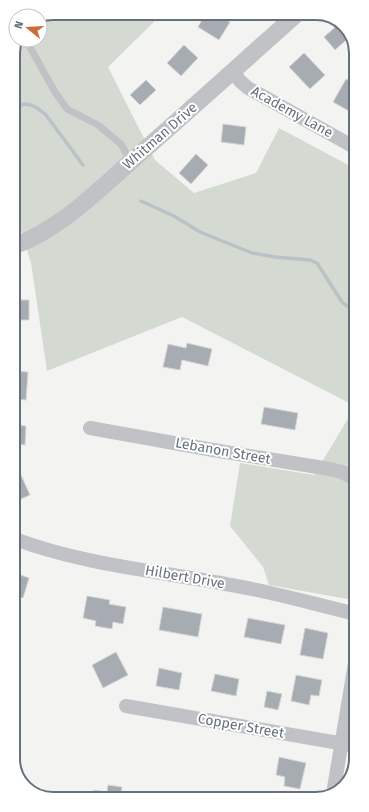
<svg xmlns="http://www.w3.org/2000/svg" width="369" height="812" viewBox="0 0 369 812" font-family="'Fira Sans',sans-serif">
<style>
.green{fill:#d4dad2}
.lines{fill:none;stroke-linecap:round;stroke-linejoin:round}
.stream{stroke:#bac1c7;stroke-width:3.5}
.building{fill:#a6acb2;stroke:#d5d5d3}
.service{stroke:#c0c2c5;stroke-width:7}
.minor{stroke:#c0c2c5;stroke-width:14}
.tertiary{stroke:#c0c2c5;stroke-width:17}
.labels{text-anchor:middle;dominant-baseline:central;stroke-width:4;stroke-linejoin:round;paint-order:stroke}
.street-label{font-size:14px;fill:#66717e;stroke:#fff}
.rim{fill:none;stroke:#66717e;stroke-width:2}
</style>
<rect width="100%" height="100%" fill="#f3f4f1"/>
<path class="green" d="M53,13H163L108,67L155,160L194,193L256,173L279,128L354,168L355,406L182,317L47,371L31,263L14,208L13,51L18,40H40V18Z
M355,407V588L353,600L269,585L263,567L230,526L240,463L314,475Z"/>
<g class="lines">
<path class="stream" d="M13,106C18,107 21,104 26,104C35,105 40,110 46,115L83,165
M141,201L174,216L200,232L252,253L275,257L310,260L317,263L342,302L355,312"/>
</g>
<path class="building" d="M206,13H227L224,19L230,22L219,40L198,27Z
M341,22L351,36L335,50L324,37Z
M184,45L198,58L181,76L167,63Z
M304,53L325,75L310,89L289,67Z
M346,79L354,83V114L333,102Z
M146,80L156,90L140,105L130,95Z
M223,124L246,127L244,145L221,142Z
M196,154L208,165L191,184L179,173Z
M14,292H19V300H29V320H14Z
M187,343L212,349L208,366L182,360L180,370L163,367L168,344L186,348Z
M14,369L15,371L28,372L26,400L14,399Z
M264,407L298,413L295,430L261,424Z
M14,425L26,426L25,445L16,444V454H14Z
M21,475L30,495L14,502V478Z
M15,573L29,578L23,598L15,595Z
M87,596L110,600L109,604L126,607L123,624L113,622L112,629L95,626L96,621L83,618Z
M163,607L202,614L198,637L159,630Z
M248,618L285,625L281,644L244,637Z
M305,628L328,633L323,659L300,655Z
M116,652L128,675L103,688L92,665Z
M159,668L182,673L179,690L156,686Z
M215,674L239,679L236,696L211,691Z
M296,675L322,680L319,696L311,695L309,705L291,701Z
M267,691L282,694L278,710L264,707Z
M279,757L306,763L300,789L284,786L285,777L276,775Z
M108,785L122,787L120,798L93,799L94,790L107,792Z"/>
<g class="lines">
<path class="service" d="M26,40L55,92L67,109L98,125L121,144L131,162"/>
<path class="minor" d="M277,13L287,23
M233,72L240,81L248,88L354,147
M90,428L213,450L330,469L342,472L355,479
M15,539C84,565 159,571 231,585C273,592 314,604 356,614
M126,706L356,746
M333,794L356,657"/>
<path class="tertiary" d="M14,246C61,229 98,190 135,158C190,110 244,61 298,13"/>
</g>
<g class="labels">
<g class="street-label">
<text transform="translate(292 112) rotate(29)">Academy Lane</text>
<text transform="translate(160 136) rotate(-41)">Whitman Drive</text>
<text transform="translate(223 451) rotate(10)">Lebanon Street</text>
<text transform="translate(185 577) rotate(10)">Hilbert Drive</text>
<text transform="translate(241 726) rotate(10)">Copper Street</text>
</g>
</g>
<path d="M0 0H369V812H0ZM53 20H316A33 33 0 0 1 349 53V759A33 33 0 0 1 316 792H53A33 33 0 0 1 20 759V53A33 33 0 0 1 53 20Z" fill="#fff" fill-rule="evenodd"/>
<path class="rim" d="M53 20H316A33 33 0 0 1 349 53V759A33 33 0 0 1 316 792H53A33 33 0 0 1 20 759V53A33 33 0 0 1 53 20Z"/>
<g transform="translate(28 28) rotate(288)"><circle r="19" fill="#ffffff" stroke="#c2c6cb"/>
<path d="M0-3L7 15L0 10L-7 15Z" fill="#cd6c37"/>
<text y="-6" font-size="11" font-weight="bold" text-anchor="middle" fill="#66717e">N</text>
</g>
</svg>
